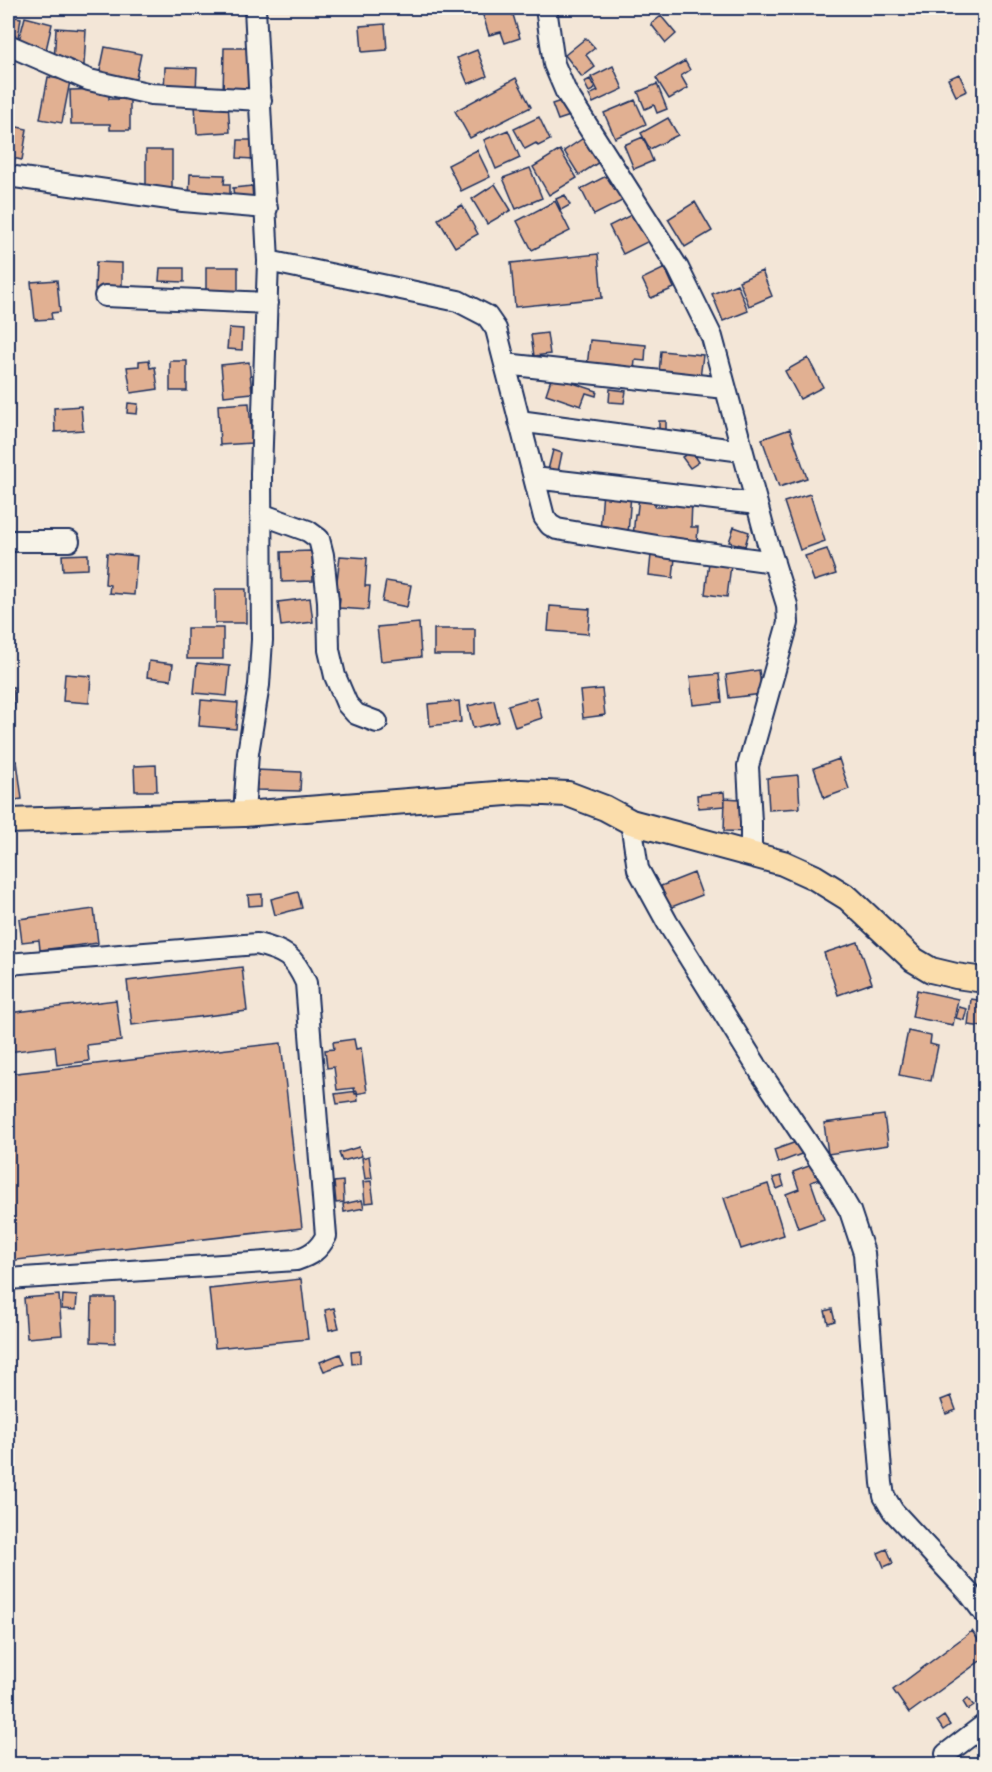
<svg xmlns="http://www.w3.org/2000/svg" width="992" height="1772" viewBox="0 0 992 1772" font-family="'Patrick Hand',sans-serif">
<style>
.building{fill:#e1b092;stroke:#1b2f5e;stroke-width:1.5}
.lines{fill:none;stroke-linecap:round;stroke-linejoin:round}
.minor-casing{stroke:#1b2f5e;stroke-width:24}
.major-casing{stroke:#1b2f5e;stroke-width:28}
.minor{stroke:#f7f3e8;stroke-width:20}
.major{stroke:#fbddab;stroke-width:24}
</style>
<rect width="100%" height="100%" fill="#f3e6d7"/>
<filter id="ink" filterUnits="userSpaceOnUse"><feTurbulence type="fractalNoise" baseFrequency=".0167" numOctaves="2"/><feDisplacementMap in="SourceGraphic" scale="12" xChannelSelector="R" yChannelSelector="G"/><feConvolveMatrix kernelMatrix="1 2 1 2 8 2 1 2 1" color-interpolation-filters="sRGB"/></filter>
<g filter="url(#ink)">
<path class="building" d="M499,8H511L520,38L505,43L501,32L489,35L482,12Z
M8,16L21,18L17,44L8,42Z
M661,16L676,34L666,43L651,24Z
M25,17L52,24L45,54L17,48Z
M385,24L387,50L362,52L360,26Z
M56,28L86,30L84,65L54,63Z
M586,38L595,48L586,55L595,67L582,77L565,55Z
M105,47L141,54L135,83L99,76Z
M224,48H257L256,96H223Z
M477,50L487,76L468,84L457,58Z
M685,61L690,70L681,76L688,88L669,99L656,78Z
M613,66L623,89L593,103L589,95L598,91L591,77Z
M165,67L197,68L196,92L164,91Z
M959,74L967,91L956,96L948,79Z
M48,77L70,81L62,123L40,119Z
M516,78L531,107L470,138L455,111Z
M590,79L595,89L589,92L584,82Z
M657,84L667,109L657,113L654,105L645,109L638,92Z
M109,89V99H130V130H110V124H71L70,90Z
M567,99L573,115L558,120L552,104Z
M635,100L646,124L615,138L604,113Z
M228,103L230,132L197,134L195,106Z
M539,117L550,140L538,146L536,143L525,149L514,129Z
M668,118L678,135L650,149L641,133Z
M8,125L27,129L22,160L8,157Z
M508,130L520,158L496,169L484,140Z
M588,135L604,159L579,175L564,151Z
M643,137L653,161L634,169L624,145Z
M238,140H253V159L237,158Z
M146,150H172V189H146Z
M477,150L490,177L461,191L448,165Z
M560,150L577,178L549,195L533,167Z
M530,168L542,198L516,209L503,178Z
M190,174L225,175L224,184H230V201L189,199Z
M610,174L624,200L594,215L581,189Z
M495,184L511,210L487,224L472,199Z
M252,186L253,199L234,201L233,188Z
M565,195L570,205L561,210L556,199Z
M555,201L570,231L532,250L517,221Z
M695,202L712,231L685,247L668,219Z
M462,205L478,234L455,247L438,219Z
M635,213L649,241L623,254L609,226Z
M598,254L602,298L515,307L511,263Z
M96,262L122,263V290L95,289Z
M206,267H238V295L206,294Z
M160,268H184V282L159,281Z
M665,268L674,288L651,298L642,279Z
M762,271L772,296L749,306L739,281Z
M57,280L60,312L51,313L52,319L35,320L31,282Z
M737,284L748,311L723,321L712,294Z
M229,328L243,329L242,350L227,349Z
M547,333L550,354L534,356L531,335Z
M590,340L646,345L645,361L635,360L634,371L587,367Z
M661,351L703,355L700,378L659,373Z
M808,358L823,387L800,399L785,371Z
M149,360L150,368L155,367L158,389L131,393L127,367L139,366V361Z
M170,361H187V391H170Z
M249,362L252,393L224,396L221,365Z
M552,376L597,391L596,396L586,393L581,406L546,394Z
M610,389L626,391L624,403L609,402Z
M128,403L138,404L137,414L127,413Z
M249,403L252,443L220,445L218,405Z
M81,406L83,430L55,432L54,408Z
M659,421H666V435H659Z
M790,429L807,478L779,487L762,439Z
M553,450L562,453L558,472L548,470Z
M692,451L699,462L690,468L682,457Z
M603,490L631,493L628,534L600,532Z
M810,494L825,541L800,550L784,502Z
M639,496L656,498L655,507H666V500L692,501L691,527H698L697,542L633,538L635,514H637Z
M734,527L749,532L745,546L729,542Z
M827,549L836,574L814,581L805,556Z
M312,551L313,581L282,582L281,552Z
M107,553L137,556L134,595L109,593L110,585L105,584Z
M88,554V569L63,570L62,555Z
M651,555L675,558L673,578L649,575Z
M340,556L367,558L365,586H370L368,610L339,608L340,598L335,597Z
M709,562L731,565L727,597L705,594Z
M386,581L411,585L407,607L382,602Z
M215,589H246V623H215Z
M310,598L313,622L281,626L278,602Z
M550,606L590,609L588,634L548,631Z
M9,614L11,651L8,652V615Z
M419,623L421,657L381,661L377,627Z
M187,628H223V659H187Z
M434,629H475V655H434Z
M149,661L173,664L171,680L147,677Z
M197,663L230,666L227,696L194,693Z
M759,670L762,694L729,698L726,675Z
M65,674L91,676L89,703L63,701Z
M719,674L722,702L693,705L690,677Z
M8,687H14V711H8Z
M602,689L605,715L583,718L580,691Z
M536,697L542,718L515,727L508,705Z
M201,700L238,703L236,729L199,726Z
M494,700L499,722L473,728L468,706Z
M459,701L461,722L430,726L428,704Z
M839,759L849,789L824,798L814,768Z
M17,761L22,799L8,801V763Z
M156,765L157,791H135L134,766Z
M256,770L301,772L300,791L255,790Z
M798,775L800,808L769,810L767,778Z
M724,792L725,806L698,808L697,795Z
M725,798L754,800L753,832L724,831Z
M694,873L702,895L669,908L661,886Z
M298,892L302,908L275,915L271,899Z
M262,894V905L249,906L248,895Z
M94,909L98,943L40,950L39,940L22,942L19,919Z
M858,942L872,983L838,995L824,953Z
M242,967L247,1011L132,1025L127,981Z
M917,990L958,999L953,1025L912,1017Z
M971,999L984,1001V1027L968,1025Z
M116,1000L121,1041L87,1045L89,1061L57,1065L55,1046L8,1052V1013Z
M959,1007L967,1009L964,1020L956,1018Z
M908,1031L931,1036L930,1044L938,1046L931,1081L899,1075Z
M354,1039L356,1049L361,1048L367,1092L355,1094L354,1088L337,1090L334,1067L327,1068L325,1050L334,1049L333,1042Z
M281,1043L302,1228L8,1261V1074Z
M357,1091L358,1101L337,1104L335,1094Z
M884,1115L888,1145L828,1154L824,1123Z
M799,1141L804,1153L778,1163L774,1150Z
M359,1147L362,1156L342,1161L339,1153Z
M369,1156L372,1178L365,1179L362,1158Z
M817,1163L822,1178L811,1182L824,1219L798,1228L786,1194L799,1189L793,1172Z
M781,1176L784,1186L777,1189L773,1178Z
M343,1181L344,1202L336,1203L334,1182Z
M371,1181L374,1202L365,1203L363,1182Z
M768,1184L784,1235L741,1249L724,1198Z
M362,1200L364,1208L344,1212L343,1204Z
M301,1279L308,1339L215,1348L209,1289Z
M59,1295L62,1335L27,1338L24,1298Z
M63,1295L77,1296L76,1310L62,1309Z
M92,1298H115V1343L91,1342Z
M334,1308L339,1328L329,1330L325,1310Z
M832,1309L835,1321L828,1323L825,1311Z
M360,1351V1363L352,1364L351,1352Z
M340,1354L344,1364L324,1371L320,1362Z
M951,1396L956,1410L946,1414L941,1400Z
M887,1549L893,1563L884,1567L878,1553Z
M972,1631L984,1648V1658L909,1713L893,1690Z
M968,1698L974,1706L968,1710L963,1702Z
M944,1716L950,1725L943,1730L937,1721Z"/>
<g class="lines">
<defs>
<path id="minor" d="M546,8L554,64L566,92L678,268L712,337L765,534L787,605L788,623L748,766L751,823V855
M8,45L89,80L151,94L261,100
M8,176L183,201L267,208
M268,261L458,301L487,316L496,329L544,517L550,525L557,529L663,547L774,562
M105,296L267,303
M505,364L725,388
M519,421L742,451
M534,478L757,504
M261,514L308,531L319,539L323,555L328,601L329,650L335,676L347,704L356,714L377,722
M8,541H69
M244,814L248,753L259,685L262,640L261,473L268,261L255,8
M631,822L638,869L667,922L761,1073L829,1175L850,1211L864,1253L882,1483L884,1496L893,1511L969,1593L984,1613
M8,964L257,944C285,951 294,956 306,983L326,1236C319,1250 311,1255 296,1260L8,1279
M946,1754L984,1725"/>
<path id="major" d="M8,821L244,814L521,792L568,794L605,808L631,822L783,863L814,877L848,898L914,960L931,970L956,976L984,980"/>
</defs>
<use href="#minor" class="minor-casing"/>
<use href="#major" class="major-casing"/>
<use href="#minor" class="minor"/>
<use href="#major" class="major"/>
</g>
</g>
<rect width="992" height="1772" fill="none" stroke="#f7f3e8" stroke-width="30"/>
<rect x="15" y="15" width="962" height="1742" fill="none" stroke="#1b2f5e" stroke-width="2" filter="url(#ink)"/>
</svg>
